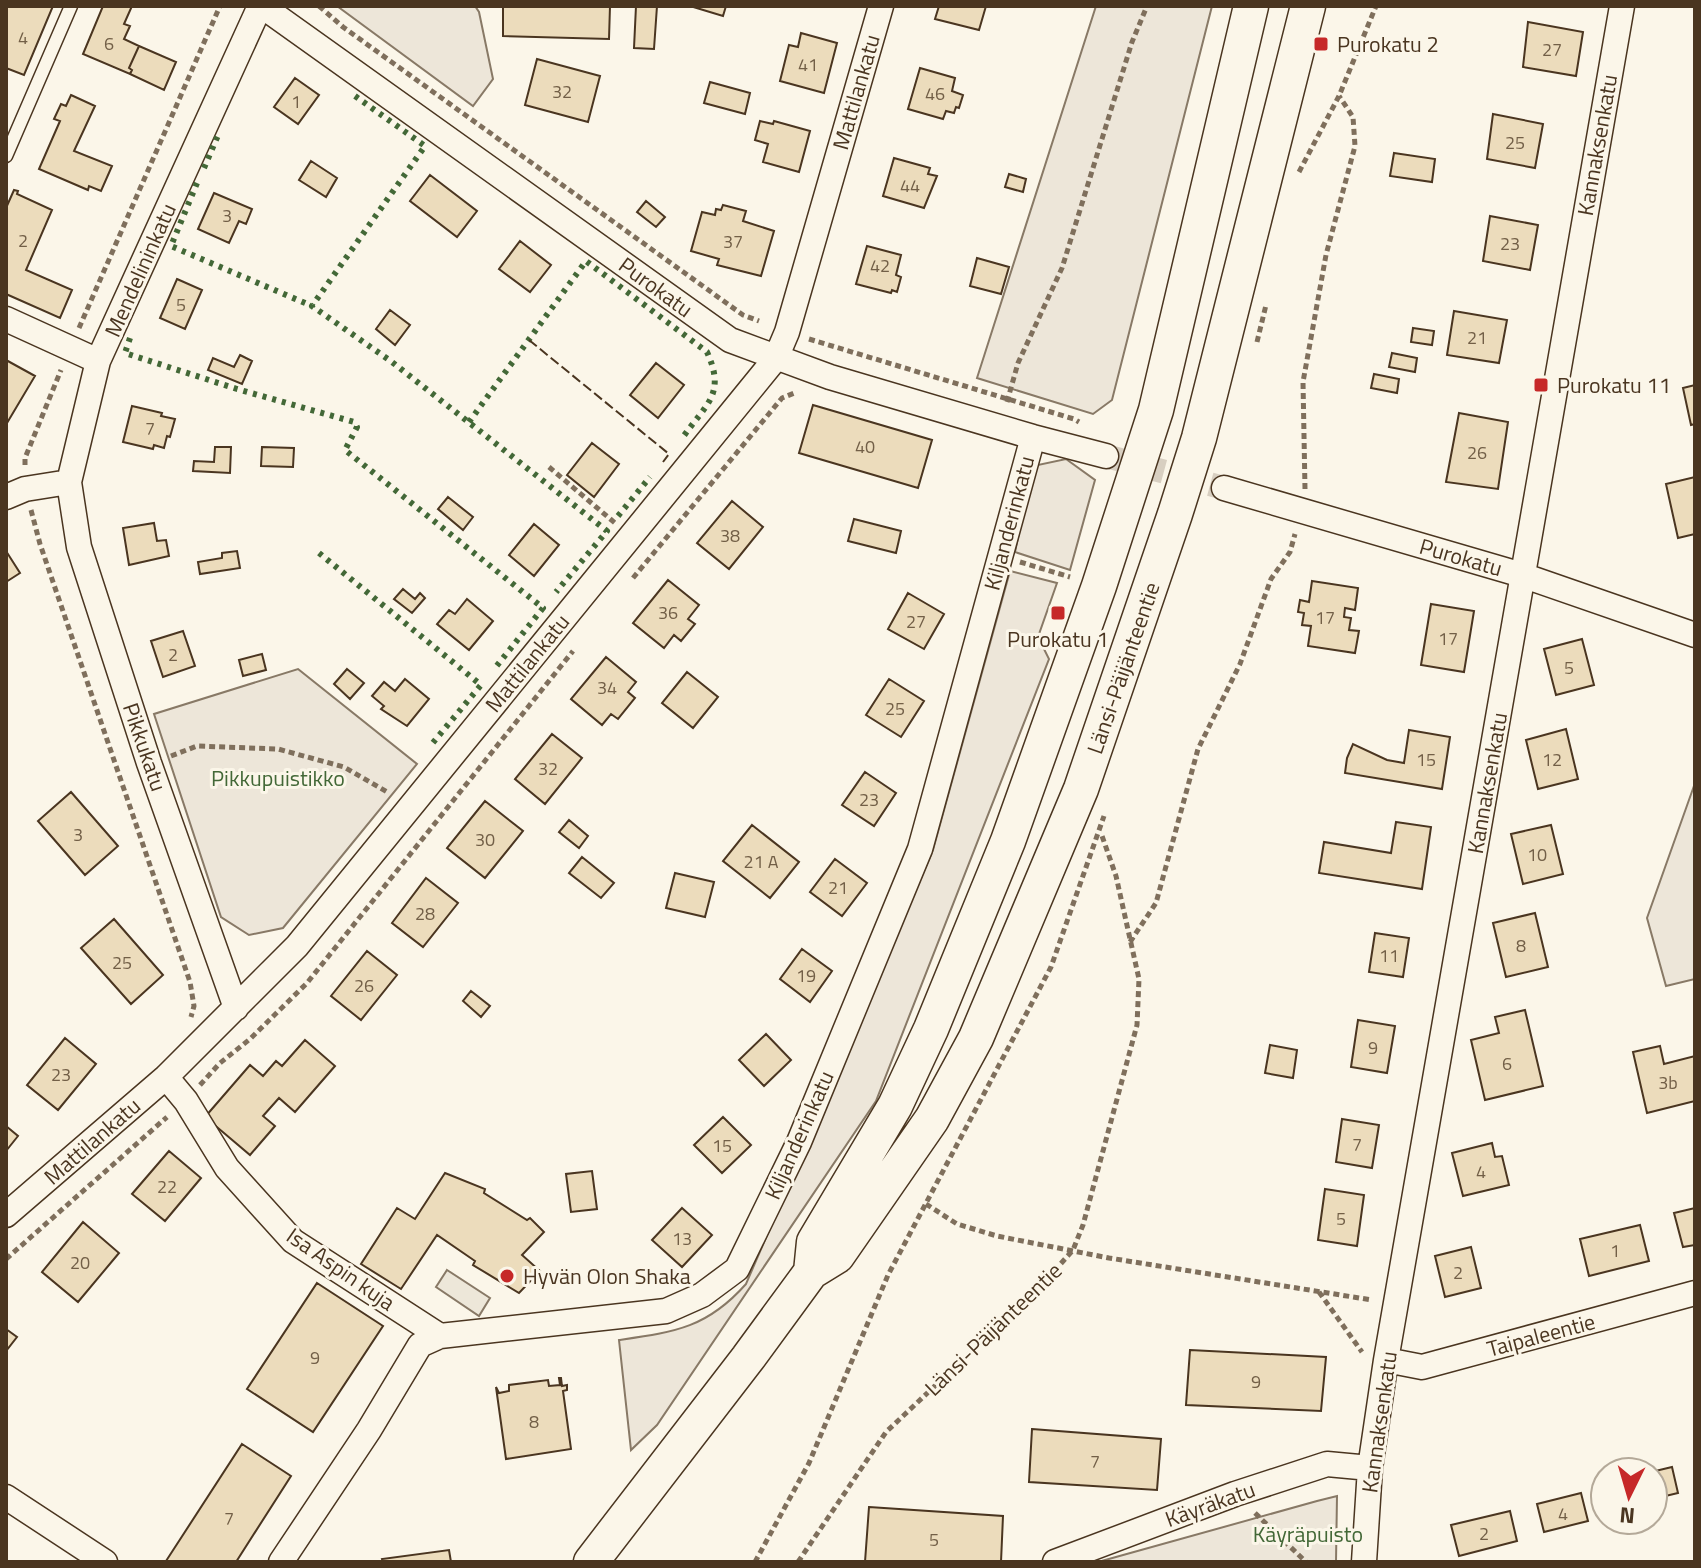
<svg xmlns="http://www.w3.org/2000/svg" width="1701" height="1568" viewBox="0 0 1701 1568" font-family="'Titillium Web',sans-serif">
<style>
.green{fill:#ede6d9;stroke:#887966;stroke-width:2}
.parking{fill:#ede7d9;stroke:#887966;stroke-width:2}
.building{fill:#ecdcbc;stroke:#4a3520;stroke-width:2}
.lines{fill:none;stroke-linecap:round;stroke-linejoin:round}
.street-tunnel{stroke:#d8cfc1;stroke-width:24;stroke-dasharray:24 12;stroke-linecap:butt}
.lane-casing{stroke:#4a3520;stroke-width:15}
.street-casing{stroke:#4a3520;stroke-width:27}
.secondary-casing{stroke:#4a3520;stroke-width:37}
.path{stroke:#7f6f5c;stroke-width:5;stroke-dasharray:6 4;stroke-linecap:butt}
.lane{stroke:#fbf6e9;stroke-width:12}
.street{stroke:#fbf6e9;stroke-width:24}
.secondary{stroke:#fbf6e9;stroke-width:34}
.hedge{stroke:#436837;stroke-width:6;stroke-dasharray:4 6;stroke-linecap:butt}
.fence{stroke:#4a3520;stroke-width:2;stroke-dasharray:10 4;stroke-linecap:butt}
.poi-dot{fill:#c62828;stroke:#fbf6e9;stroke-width:3}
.labels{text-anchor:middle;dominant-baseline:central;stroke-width:6;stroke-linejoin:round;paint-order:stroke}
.number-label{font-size:18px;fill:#725f47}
.poi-label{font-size:22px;fill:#4a3520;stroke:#fbf6e9;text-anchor:start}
.street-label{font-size:22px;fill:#4a3520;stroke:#fbf6e9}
.park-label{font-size:22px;fill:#436837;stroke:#fbf6e9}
</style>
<rect width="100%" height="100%" fill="#fbf6e9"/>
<path class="green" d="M337,6H475L479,12L493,79L473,106Z
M1096,6H1212L1112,400L1093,414L977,378Z
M1066,459L1095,480L1070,570L1015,552L1033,466Z
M1010,571L1057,583L1038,637L1049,659L876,1101L657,1425L631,1450L619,1340C675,1332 707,1328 746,1284L933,850Z
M298,669L417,764L283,928L249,935L221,917L154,714Z
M1695,783V979L1666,986L1647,918Z
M1337,1496L1336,1562H1098L1317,1501Z"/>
<path class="parking" d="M447,1270L490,1298L479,1316L436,1287Z"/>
<path class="building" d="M6,6H53L24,75L6,68Z
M103,6H132L124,24L130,26L124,39L139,46L129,68L132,70L130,74L83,54Z
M503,6H610L609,39L503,36Z
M636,6H657L654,49L634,48Z
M690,6H726L723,16Z
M939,6H986L979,30L935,19Z
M1528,22L1583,32L1576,76L1523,67Z
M801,33L837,43L824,93L780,81L789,45L798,47Z
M139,46L176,62L164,90L130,74L132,70L129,68Z
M537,59L600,76L588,122L525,105Z
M920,68L955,78L952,91L963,95L959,108L956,107L954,113L946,111L943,119L908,109Z
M295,78L319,95L298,124L274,107Z
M710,82L750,93L745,114L704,103Z
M71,95L95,106L74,151L112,166L101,191L89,186L88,190L39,169L60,121L54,119L61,104L66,106Z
M1493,114L1543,124L1535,168L1487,159Z
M760,121L773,124L774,121L810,131L799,172L763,162L768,144L755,140Z
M1394,153L1435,159L1432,182L1390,176Z
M894,158L930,168L928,174L937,176L924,208L883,196Z
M311,161L337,178L326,197L299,180Z
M1009,174L1026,179L1023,192L1005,187Z
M430,175L477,211L457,237L410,201Z
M14,190L18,191L17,194L52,210L26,270L72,290L60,318L6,294V208Z
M214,193L252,209L246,224L239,221L229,243L198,229Z
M646,201L665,217L656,227L637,212Z
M723,205L746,211L743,221L774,231L761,276L717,265L719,259L691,251L702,212L715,215L716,209L721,210Z
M1490,216L1538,225L1530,270L1483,261Z
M520,241L551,265L530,292L499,269Z
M867,246L901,255L896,275L901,277L897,292L892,290L891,293L856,284Z
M977,258L1009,267L1001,294L970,286Z
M177,279L202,290L185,329L160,318Z
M390,310L410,325L395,345L376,329Z
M1454,311L1507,320L1499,363L1447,355Z
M1413,328L1434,331L1432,345L1411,342Z
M1392,353L1417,358L1415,372L1389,367Z
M240,355L252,361L242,384L208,370L213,358L234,367Z
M6,360L35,376L7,423H6Z
M656,363L684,385L658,418L630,395Z
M1374,374L1399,379L1397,393L1371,388Z
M1695,385V424L1691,425L1683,388Z
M813,405L932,440L918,488L799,453Z
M132,406L162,413L161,416L175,419L170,437L167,436L164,448L154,445L153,449L123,442Z
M1459,413L1508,422L1498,489L1446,482Z
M592,443L619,464L594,497L567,475Z
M215,447H231L230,473L193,471L194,461L214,462Z
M262,447L294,448L293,467L261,466Z
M1695,477V534L1678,538L1666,484Z
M448,497L473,517L463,530L438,509Z
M732,501L763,527L729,569L697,543Z
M854,519L901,531L896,553L848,541Z
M154,523L157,541L166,540L169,556L129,565L123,528Z
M534,524L559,545L534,576L509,555Z
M6,551L20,573L6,582Z
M237,551L240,568L200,574L198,562L222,558V553Z
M668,580L699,605L688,619L695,624L681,641L674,635L664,648L633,623Z
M1312,581L1358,588L1355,610L1345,608L1344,617L1351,618L1349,630L1359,631L1355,653L1308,646L1311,626L1302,625L1304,613L1298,612L1300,600L1309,602Z
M403,589L415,599L420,593L425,598L412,613L394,599Z
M908,593L944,614L924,649L888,629Z
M467,599L493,621L469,650L437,624L449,610L455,614Z
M1431,604L1474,611L1464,672L1421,665Z
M183,631L195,666L163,677L151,641Z
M1582,639L1594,685L1556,695L1544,649Z
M262,654L266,670L243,676L239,660Z
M606,657L636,682L628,692L635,698L618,719L611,714L602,725L571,699Z
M347,669L364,683L350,699L334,684Z
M687,672L718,697L693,728L662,703Z
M405,679L429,699L407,726L381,709L384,706L372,696L384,682L395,691Z
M889,679L924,701L901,737L866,715Z
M1566,729L1578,779L1538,789L1526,740Z
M1409,730L1450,737L1442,789L1345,773L1347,758L1353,744L1387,760L1404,763Z
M552,734L582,758L545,804L515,779Z
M865,772L896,793L874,826L842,805Z
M71,792L118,846L85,875L38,821Z
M485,801L523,831L485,878L447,848Z
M569,820L588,836L579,848L559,832Z
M1396,822L1431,827L1422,889L1319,873L1324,842L1391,853Z
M752,825L799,862L770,898L723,861Z
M1551,825L1563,874L1523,884L1511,834Z
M582,857L614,883L601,898L569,873Z
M835,859L867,883L842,916L810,892Z
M675,873L714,882L705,917L666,908Z
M426,878L458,903L423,947L392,923Z
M1535,913L1548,967L1506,977L1493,923Z
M114,919L163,975L131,1004L81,948Z
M1375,933L1409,938L1403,977L1369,972Z
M802,949L832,971L810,1002L780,979Z
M367,951L397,975L361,1020L331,996Z
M471,991L490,1006L481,1017L463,1001Z
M1525,1010L1543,1086L1485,1100L1471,1040L1499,1033L1495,1017Z
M1358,1020L1395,1026L1387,1073L1351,1067Z
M766,1034L791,1060L764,1086L739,1060Z
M65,1038L96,1064L58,1110L27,1085Z
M305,1040L335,1066L295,1112L279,1098L263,1116L275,1126L250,1155L205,1117L250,1065L263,1076L276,1061L282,1066Z
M1270,1045L1297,1050L1293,1078L1265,1073Z
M1660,1046L1664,1064L1695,1056V1101L1647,1113L1633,1052Z
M723,1117L751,1145L722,1173L694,1145Z
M1342,1119L1379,1125L1372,1168L1336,1162Z
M6,1126L18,1136L6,1151Z
M1492,1143L1495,1157L1502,1156L1509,1185L1463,1196L1452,1153Z
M169,1151L201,1178L165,1221L132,1194Z
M592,1171L597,1209L571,1212L566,1174Z
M445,1173L485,1189L484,1193L527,1220L530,1218L544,1232L522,1255L540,1271L519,1293L473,1265L475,1261L437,1235L401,1289L361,1264L397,1208L415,1219Z
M1325,1189L1364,1195L1357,1246L1318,1240Z
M682,1208L712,1235L682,1267L652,1240Z
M1695,1208V1245L1683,1247L1674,1213Z
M83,1222L119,1253L78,1302L42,1272Z
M1640,1225L1649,1261L1589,1276L1580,1239Z
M1471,1247L1481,1288L1445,1297L1435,1256Z
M317,1283L383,1326L313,1432L247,1389Z
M6,1329L17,1337L6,1351Z
M1190,1350L1326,1357L1321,1411L1186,1405Z
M559,1378H561L562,1386L567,1385V1390L563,1391L571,1449L506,1459L496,1387L499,1393L509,1391V1385L548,1380L549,1386L560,1385Z
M1032,1429L1161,1439L1157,1490L1029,1482Z
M242,1444L291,1476L236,1562H168L166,1561Z
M1672,1467L1678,1493L1653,1499L1651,1472Z
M1581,1493L1588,1521L1544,1532L1537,1504Z
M869,1507L1003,1516L1001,1562H865Z
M1510,1511L1517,1541L1459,1556L1451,1525Z
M449,1550L451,1562H383L382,1559Z"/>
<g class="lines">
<path class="street-tunnel" d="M1106,456L1224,488"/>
<defs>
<path id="lane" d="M6,156L71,6"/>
<path id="street" d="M262,6L730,340L830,377L1033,437L1106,456
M6,319L98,361
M1224,488L1522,575L1695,635
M6,497L25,489L69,482
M236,1008L149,763L79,547L69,482L98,361L260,6
M166,1077L186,1101L227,1168L293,1241L440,1336
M6,1215L166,1077L297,946L776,358L787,332L881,6
M1386,1360L1422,1367L1695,1293
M6,1497L105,1562
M281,1562L369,1430L420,1345L440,1336L666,1311L702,1295L737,1269L799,1142L920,849L1033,437
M1055,1562L1235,1494L1327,1464L1370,1468
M1364,1562L1370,1468L1386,1360L1622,6"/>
<path id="secondary" d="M811,1272L814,1242L895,1106L931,1029L1008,841L1099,586L1156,410L1251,6
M591,1562L748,1358L811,1272L837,1256L932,1119L976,1038L1081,789L1175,514L1199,438L1308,6"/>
</defs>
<use href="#lane" class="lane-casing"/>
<use href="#street" class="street-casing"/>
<use href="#secondary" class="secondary-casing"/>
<path class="path" d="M319,6L343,27L743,315L759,321
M1299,172L1339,96L1376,6
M79,328L220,6
M809,339L1074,419L1079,422
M1257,342L1266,305
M1007,402L1018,363L1062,268L1132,42L1147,6
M25,465V458L61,370
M549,467L615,523
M1305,489L1303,382L1326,255L1355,146L1353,117L1339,96
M31,510L40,544L190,982L194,1006L191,1017
M1020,562L1070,577
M633,578L782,398L797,392
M171,756L197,746L278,749L344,767L389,793
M1130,942L1156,903L1198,749L1240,664L1271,579L1290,552L1295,534
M200,1085L220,1063L250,1039L307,983L573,651
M926,1204L957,1224L997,1236L1109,1258L1372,1300
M6,1259L167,1117
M1319,1292L1362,1352
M1255,1513L1306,1562
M755,1562L809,1463L888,1275L1051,967L1104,816
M798,1562L886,1432L1040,1287L1073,1250L1083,1225L1137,1025L1139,979L1116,876L1101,833"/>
<use href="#lane" class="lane"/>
<use href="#street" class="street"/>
<use href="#secondary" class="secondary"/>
<path class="hedge" d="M355,96L425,146L312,306L392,362L607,531L556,592
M204,168L219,133
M197,183L171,246L312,306
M130,338L125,353L237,389L354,422L357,427L345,450L543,608L495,668
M469,422L586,261L707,352C726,394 707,403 683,437
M618,516L650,477
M319,553L481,685L431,745"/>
<path class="fence" d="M529,340L669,454L663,462"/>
</g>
<g class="poi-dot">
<rect x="1313" y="36" width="16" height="16" rx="4"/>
<rect x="1533" y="377" width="16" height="16" rx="4"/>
<rect x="1050" y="605" width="16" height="16" rx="4"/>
<circle cx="507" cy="1276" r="8"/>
</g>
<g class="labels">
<g class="number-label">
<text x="23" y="37">4</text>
<text x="109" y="43">6</text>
<text x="1552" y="49">27</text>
<text x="808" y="64">41</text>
<text x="562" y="91">32</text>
<text x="935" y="93">46</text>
<text x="296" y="101">1</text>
<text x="1515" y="142">25</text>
<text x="910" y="185">44</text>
<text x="227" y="215">3</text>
<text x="23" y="240">2</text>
<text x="733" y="241">37</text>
<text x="1510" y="243">23</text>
<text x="880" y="265">42</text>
<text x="181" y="304">5</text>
<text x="1477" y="337">21</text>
<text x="150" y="428">7</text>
<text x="865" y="446">40</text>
<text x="1477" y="452">26</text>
<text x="730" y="535">38</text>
<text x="668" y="612">36</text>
<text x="1325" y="617">17</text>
<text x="916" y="621">27</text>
<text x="1448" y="638">17</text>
<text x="173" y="654">2</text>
<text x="1569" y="667">5</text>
<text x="607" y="687">34</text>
<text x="895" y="708">25</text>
<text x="1426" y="759">15</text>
<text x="1552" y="759">12</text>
<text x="548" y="768">32</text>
<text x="869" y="799">23</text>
<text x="78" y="834">3</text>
<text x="485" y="839">30</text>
<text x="1537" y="854">10</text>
<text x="761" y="861">21 A</text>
<text x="838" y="887">21</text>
<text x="425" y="913">28</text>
<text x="1521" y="945">8</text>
<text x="1389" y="955">11</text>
<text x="122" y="962">25</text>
<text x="806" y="975">19</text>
<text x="364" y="985">26</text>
<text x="1373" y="1047">9</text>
<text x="1507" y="1063">6</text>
<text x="61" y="1074">23</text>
<text x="1668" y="1082">3b</text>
<text x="1357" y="1144">7</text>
<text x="722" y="1145">15</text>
<text x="1481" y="1171">4</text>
<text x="167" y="1186">22</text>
<text x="1341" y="1218">5</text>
<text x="682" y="1238">13</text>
<text x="1615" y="1250">1</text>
<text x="80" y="1262">20</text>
<text x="1458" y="1272">2</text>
<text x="315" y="1357">9</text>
<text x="1256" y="1381">9</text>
<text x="534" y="1421">8</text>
<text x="1095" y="1461">7</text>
<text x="1563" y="1513">4</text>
<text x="229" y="1518">7</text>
<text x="1484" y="1533">2</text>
<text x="934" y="1539">5</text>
</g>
<g class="poi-label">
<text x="1337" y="44">Purokatu 2</text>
<text x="1557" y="385">Purokatu 11</text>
<text x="1058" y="639" text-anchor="middle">Purokatu 1</text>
<text x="523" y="1276">Hyvän Olon Shaka</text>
</g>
<g class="street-label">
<text transform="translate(856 92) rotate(-74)">Mattilankatu</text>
<text transform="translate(1597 145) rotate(-80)">Kannaksenkatu</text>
<text transform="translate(140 270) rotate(-66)">Mendelininkatu</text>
<text transform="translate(656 287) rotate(36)">Purokatu</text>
<text transform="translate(1009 523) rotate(-75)">Kiljanderinkatu</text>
<text transform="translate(1461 557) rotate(16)">Purokatu</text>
<text transform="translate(527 663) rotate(-51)">Mattilankatu</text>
<text transform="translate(1123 668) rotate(-71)">Länsi-Päijänteentie</text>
<text transform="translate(145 747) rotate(71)">Pikkukatu</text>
<text transform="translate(1487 783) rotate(-80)">Kannaksenkatu</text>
<text transform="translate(799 1135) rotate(-66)">Kiljanderinkatu</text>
<text transform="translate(92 1141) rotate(-41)">Mattilankatu</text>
<text transform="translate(341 1269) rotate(35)">Isa Aspin kuja</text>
<text transform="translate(993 1329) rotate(-44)">Länsi-Päijänteentie</text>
<text transform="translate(1541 1335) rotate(-15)">Taipaleentie</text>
<text transform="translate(1379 1422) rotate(-82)">Kannaksenkatu</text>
<text transform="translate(1210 1504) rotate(-20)">Käyräkatu</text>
</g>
<g class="park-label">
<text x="278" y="778">Pikkupuistikko</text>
<text x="1308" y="1534">Käyräpuisto</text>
</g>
</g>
<rect width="1701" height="1568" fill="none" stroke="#4a3520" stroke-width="16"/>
<g transform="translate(1629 1496) rotate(185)"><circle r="38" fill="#fbf6e9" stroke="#b4a999" stroke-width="2"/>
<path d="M0-6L14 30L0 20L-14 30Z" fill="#c62828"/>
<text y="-12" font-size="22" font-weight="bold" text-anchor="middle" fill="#4a3520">N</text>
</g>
</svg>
